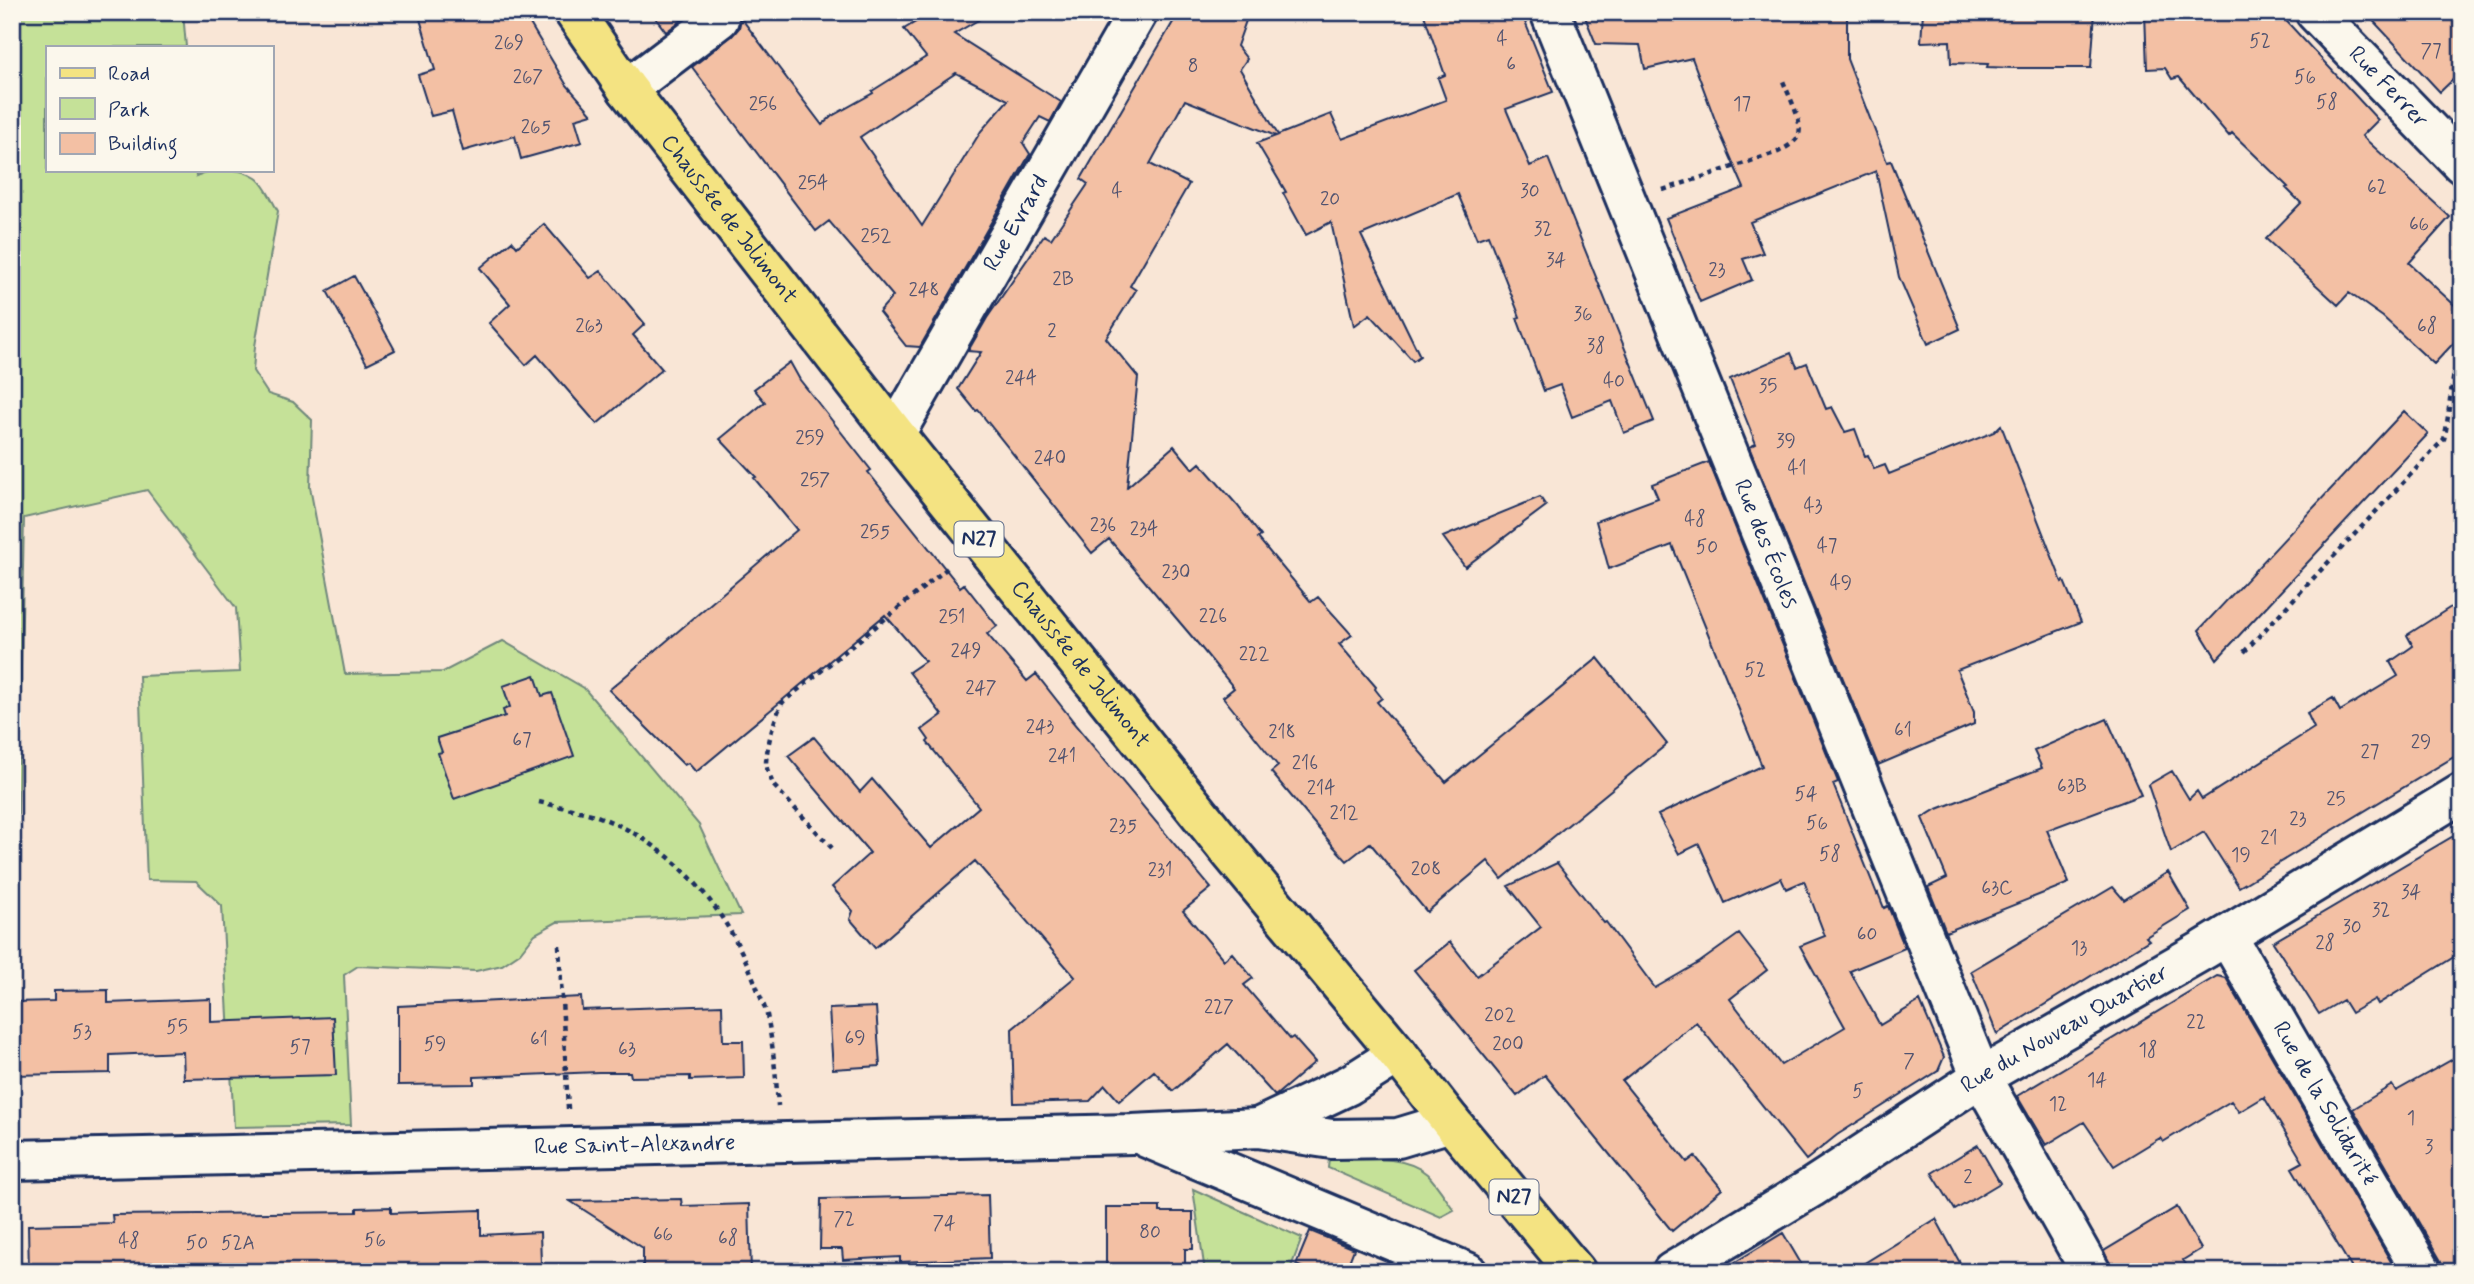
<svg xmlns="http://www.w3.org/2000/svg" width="2474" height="1284" viewBox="0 0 2474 1284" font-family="Mynerve,sans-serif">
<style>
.green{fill:#c5e198;stroke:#70887b;stroke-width:2}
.building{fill:#f3c0a4;stroke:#1b2f5e;stroke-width:2;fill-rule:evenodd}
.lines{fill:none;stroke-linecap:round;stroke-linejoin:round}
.minor-casing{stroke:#1b2f5e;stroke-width:44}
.major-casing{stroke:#1b2f5e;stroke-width:44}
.path{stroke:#1b2f5e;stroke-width:4.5;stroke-dasharray:5 5;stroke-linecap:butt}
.minor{stroke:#fbf7ec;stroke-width:38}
.major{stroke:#f4e382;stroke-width:38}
.labels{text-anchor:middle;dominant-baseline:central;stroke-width:7;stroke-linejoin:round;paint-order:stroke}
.number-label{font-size:19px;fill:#515370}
.shield{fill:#fbf7ec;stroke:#5e6b89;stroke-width:2}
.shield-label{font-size:21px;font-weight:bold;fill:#1b2f5e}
.street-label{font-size:23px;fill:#1b2f5e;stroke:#fbf7ec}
</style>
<rect width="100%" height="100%" fill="#f9e6d6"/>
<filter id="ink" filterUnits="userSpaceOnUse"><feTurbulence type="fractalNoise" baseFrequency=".0143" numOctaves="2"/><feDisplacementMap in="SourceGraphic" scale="14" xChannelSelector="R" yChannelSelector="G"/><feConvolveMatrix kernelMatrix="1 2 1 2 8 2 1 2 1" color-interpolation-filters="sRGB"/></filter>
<g filter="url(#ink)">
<path class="green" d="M12,12H183L186,47H47V170H195L196,176C214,168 238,166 256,178C265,184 272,201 278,211L255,346L253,371L268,394L293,402L312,420L310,487L345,674L443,672L503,641L584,688L699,825L741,915L557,922L535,934L520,953L502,965L476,971L358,966L344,975L351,1125L234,1127L222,906L196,881L147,880L139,676L240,672L236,608L147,490L24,518L16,915H12Z
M1329,1159C1358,1160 1403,1153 1427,1174C1437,1184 1446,1199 1454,1210L1441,1217L1328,1168Z
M1193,1189L1302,1238L1289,1272H1205Z"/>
<path class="building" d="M443,12H523L566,84L592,114L575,119L582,142L521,159L515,136L463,151L452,111L431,116L418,75L435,70L420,19Z
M651,12H692L666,32Z
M933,12H992L954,34L1061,102L1050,122L1040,117L1023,143L1030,154L920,347L906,346L879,312L893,296L829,221L816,231L692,67L732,36L739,28L741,18L822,125L832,116L873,93L872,91L926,57L904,29ZM956,73L1008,100L981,131L922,226L860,137Z
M1179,12H1249L1237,46L1247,59L1240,69L1278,135L1331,114L1342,139L1446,100L1438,78L1445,75L1423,12H1521L1553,92L1506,109L1530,166L1548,158L1654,421L1624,433L1612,401L1572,417L1560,385L1544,391L1517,318L1520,317L1488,235L1477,239L1458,194L1361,235L1420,356L1413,361L1370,314L1354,326L1331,222L1306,235L1283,193L1286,192L1257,143L1276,136L1185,100L1150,164L1189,184L1130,286L1136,290L1106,338L1138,377L1127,487L1174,446L1193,469L1200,463L1237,505L1261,536L1258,538L1311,602L1318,597L1352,635L1339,644L1376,687L1375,689L1382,698L1377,702L1446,782L1598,658L1667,744L1502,879L1488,861L1427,912L1370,843L1347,861L1334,847L1271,772L1278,766L1223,697L1234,688L1199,645L1109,539L1092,553L978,410L976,411L958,389L981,352L968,351L987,318L1044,235L1051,239L1088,184L1081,179Z
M1583,12H1847V59L1887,162L1891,161L1960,329L1928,344L1899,277L1876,171L1750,222L1763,253L1743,259L1752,280L1700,302L1666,218L1744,188L1720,133L1692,58L1645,69L1640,45L1596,44Z
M1923,12H2095L2091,68H2014L1987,67L1988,64L1951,63L1950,41L1921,42Z
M2145,12H2278L2378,120L2362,136L2450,217L2409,263L2462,312V334L2434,364L2383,317L2349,293L2338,305L2266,239L2301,203L2286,188L2288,187L2232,133L2229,136L2179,77L2172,79L2165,68L2147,69Z
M2365,12H2462V71L2440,92Z
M544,224L590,278L601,271L645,324L633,335L662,369L597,424L537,355L526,365L489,323L510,304L480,268L512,241L517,247Z
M354,276L395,350L367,364L327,291Z
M1791,353L1797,367L1807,363L1826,409L1832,407L1845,432L1855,429L1865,456L1868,455L1874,469L1885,465L1889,474L1994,432L2001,425L2062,582L2064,581L2081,622L1957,670L1974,712V724L1878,765L1749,447L1756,444L1730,379Z
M790,362L800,380L871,470L868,472L960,587L964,584L997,626L987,634L1027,681L1036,674L1073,721H1072L1211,888L1183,911L1224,960L1232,953L1253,978L1244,985L1290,1039L1293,1037L1315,1062L1275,1096L1228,1044L1173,1091L1154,1071L1119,1101L1105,1085L1090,1101L1014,1103L1012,1029L1075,977L975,861L875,948L850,919L853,911L832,887L870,853L788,756L814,737L860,792L872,779L931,848L979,807L927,742L929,740L922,730L942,715L909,672L925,661L885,615L696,772L688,763L684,765L609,690L797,530L754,478L756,477L720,439L765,402L754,389Z
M2404,411L2428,434L2217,659L2199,630Z
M1709,462L1838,782L1833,784L1877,894L1878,893L1884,908L1888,906L1905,948L1850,971L1880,1025L1920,1001L1944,1057L1938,1071L1837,1135L1806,1160L1696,1022L1622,1081L1687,1162L1695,1156L1722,1189L1672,1231L1545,1075L1517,1096L1414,970L1450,942L1477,976L1541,927L1508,886L1557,863L1604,923L1606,922L1655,988L1700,962L1739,934L1767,970L1730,999L1781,1065L1845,1027L1800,946L1825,936L1804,881L1786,889L1781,878L1725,903L1699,844L1679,854L1658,815L1762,766L1672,545L1609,569L1596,521L1658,498L1652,484Z
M1540,497L1546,506L1465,567L1443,537Z
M2462,600V752L2239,887L2204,832L2171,852L2148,785L2172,771L2189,799L2197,791L2202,799L2314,728L2307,713L2333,698L2340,711L2398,676L2390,662L2413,646L2407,635Z
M535,675L542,696L552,693L574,756L454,799L438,753L442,752L437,738L505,716L503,710L510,707L503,686Z
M2107,719L2141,795L2047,830L2069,883L1946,932L1928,887L1947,878L1922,818L1935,810L2042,768L2034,751Z
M2462,831V952L2378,1004L2375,999L2351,1013L2343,1000L2319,1014L2273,942Z
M2168,872L2190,910L2146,937L2149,940L1997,1034L1971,971L2113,887L2124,900Z
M2217,976L2226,978L2397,1272H2354L2292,1168L2303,1162L2264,1097L2239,1112L2231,1101L2163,1142L2160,1138L2114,1166L2084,1122L2046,1145L2017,1096Z
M108,990V1003L211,999V1022L333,1017L336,1075L184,1079L183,1052L110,1055V1073L12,1075V1002L54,1001V991Z
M581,997L582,1010L722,1005L723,1041H743L744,1078L690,1080V1076L631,1077L630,1072H599L474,1077V1084L398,1085V1006Z
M876,1007L880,1066L833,1069L829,1009Z
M2462,1054V1272H2444L2441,1261L2353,1109L2392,1085L2396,1091Z
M1978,1145L2000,1183L1955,1210L1932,1173Z
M988,1195L990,1258L900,1262V1257L843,1260L842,1249H820L821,1199Z
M681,1199L682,1206L749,1204L751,1272H643V1248L570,1201Z
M391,1207V1213L481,1210V1235L540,1232L541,1264L514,1265L515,1269L479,1270V1267L394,1268V1272H29L28,1225L113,1223L112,1215L357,1212V1208Z
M1106,1207H1160V1212H1193V1249H1185V1272H1106Z
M2177,1207L2201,1249L2183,1260L2191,1272H2113L2104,1251Z
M1936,1219L1965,1272H1850Z
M1310,1231L1354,1249L1345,1272H1314L1296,1265Z
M1783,1233L1806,1272H1719Z"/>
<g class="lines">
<defs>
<g id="minor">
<path id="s1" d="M1550,12L1981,1077L2091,1272"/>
<path id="s2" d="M2315,12L2462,164"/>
<path d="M627,89L719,19"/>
<path id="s3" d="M895,434L1138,12"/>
<path id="s4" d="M2227,936L2422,1272"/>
<path d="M1258,1128L1349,1085L1398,1054"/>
<path d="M1147,1138L1467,1272"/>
<path id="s5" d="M12,1160L1132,1134L1258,1128L1332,1139L1398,1138L1451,1122"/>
<path id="s6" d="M1672,1272L1811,1188L1981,1077L2205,949L2462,793"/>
</g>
<g id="major">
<path id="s7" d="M574,12L627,89L895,434L1231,853L1398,1054L1451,1122L1576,1272"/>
</g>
</defs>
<use href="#minor" class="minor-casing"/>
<use href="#major" class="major-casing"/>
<path class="path" d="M1663,190L1778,152C1785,148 1796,143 1799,134C1803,122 1788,94 1783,81
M2244,652L2444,439C2450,417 2450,369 2462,354
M539,802C556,806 574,809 591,814C671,841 724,904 754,980C758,992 764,1004 767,1015C773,1045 776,1075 778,1106
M832,848L774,786C771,779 767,771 766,764C766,749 775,714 783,702L950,566
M559,945L568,1109"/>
<use href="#minor" class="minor"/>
<use href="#major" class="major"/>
</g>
</g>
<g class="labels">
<g class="number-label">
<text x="1502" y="39">4</text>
<text x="2260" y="41">52</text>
<text x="509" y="43">269</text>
<text x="2431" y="51">77</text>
<text x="1511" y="64">6</text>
<text x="1193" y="66">8</text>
<text x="528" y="77">267</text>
<text x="2305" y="77">56</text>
<text x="2327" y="102">58</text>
<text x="763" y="104">256</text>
<text x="1742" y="104">17</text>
<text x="536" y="127">265</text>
<text x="813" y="183">254</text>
<text x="2377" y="187">62</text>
<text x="1117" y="191">4</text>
<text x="1530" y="191">30</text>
<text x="1330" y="199">20</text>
<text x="2419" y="224">66</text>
<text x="1543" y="229">32</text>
<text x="876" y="236">252</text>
<text x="1556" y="260">34</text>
<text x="1717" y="270">23</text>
<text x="1063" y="279">2B</text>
<text x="924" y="290">248</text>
<text x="1583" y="314">36</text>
<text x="589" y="326">263</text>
<text x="2427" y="326">68</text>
<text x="1052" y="331">2</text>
<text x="1596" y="346">38</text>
<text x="1021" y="378">244</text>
<text x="1614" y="381">40</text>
<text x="1768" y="386">35</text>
<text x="810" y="438">259</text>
<text x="1786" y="441">39</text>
<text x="1050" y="458">240</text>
<text x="1797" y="468">41</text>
<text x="815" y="480">257</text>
<text x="1813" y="506">43</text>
<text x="1695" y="519">48</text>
<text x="1103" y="525">236</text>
<text x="1144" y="529">234</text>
<text x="875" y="532">255</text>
<text x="1827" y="546">47</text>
<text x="1707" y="547">50</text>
<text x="1176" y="572">230</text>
<text x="1841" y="583">49</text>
<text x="1213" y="616">226</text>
<text x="952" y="617">251</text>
<text x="966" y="651">249</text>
<text x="1254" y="654">222</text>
<text x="1755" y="670">52</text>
<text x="981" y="688">247</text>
<text x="1040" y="727">243</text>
<text x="1903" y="730">61</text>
<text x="1282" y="732">218</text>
<text x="522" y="740">67</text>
<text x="2421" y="742">29</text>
<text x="2370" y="752">27</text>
<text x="1062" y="756">241</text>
<text x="1305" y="763">216</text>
<text x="2072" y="786">63B</text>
<text x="1321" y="788">214</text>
<text x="1806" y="794">54</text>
<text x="2336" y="799">25</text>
<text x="1344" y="813">212</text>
<text x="2298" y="819">23</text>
<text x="1817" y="823">56</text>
<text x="1123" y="826">235</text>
<text x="2269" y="838">21</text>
<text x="1830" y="854">58</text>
<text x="2241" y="855">19</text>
<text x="1426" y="869">208</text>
<text x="1160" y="870">231</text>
<text x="1997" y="888">63C</text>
<text x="2411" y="892">34</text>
<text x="2381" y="910">32</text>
<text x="2352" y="927">30</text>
<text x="1867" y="934">60</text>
<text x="2325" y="943">28</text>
<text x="2079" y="948">13</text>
<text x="1219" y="1007">227</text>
<text x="1500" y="1015">202</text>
<text x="2196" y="1022">22</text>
<text x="177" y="1027">55</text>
<text x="82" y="1032">53</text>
<text x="855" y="1038">69</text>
<text x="539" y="1039">61</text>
<text x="435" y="1044">59</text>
<text x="1508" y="1044">200</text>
<text x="300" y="1047">57</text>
<text x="627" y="1049">63</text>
<text x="2148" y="1050">18</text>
<text x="1909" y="1061">7</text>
<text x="2097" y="1080">14</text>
<text x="1858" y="1091">5</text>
<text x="2058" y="1104">12</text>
<text x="2411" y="1118">1</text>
<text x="2429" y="1147">3</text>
<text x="1968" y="1177">2</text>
<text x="844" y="1219">72</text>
<text x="944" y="1223">74</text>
<text x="1150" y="1232">80</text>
<text x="663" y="1234">66</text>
<text x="728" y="1238">68</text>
<text x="375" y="1240">56</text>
<text x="129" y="1241">48</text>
<text x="197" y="1243">50</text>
<text x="238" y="1243">52A</text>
</g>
<g class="shield">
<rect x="954.5" y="521.5" width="49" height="35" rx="5"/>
<rect x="1489.5" y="1179.5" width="49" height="35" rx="5"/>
</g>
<g class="shield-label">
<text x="979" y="539">N27</text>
<text x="1514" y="1197">N27</text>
</g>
<g class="street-label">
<text stroke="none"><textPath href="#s2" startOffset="105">Rue Ferrer</textPath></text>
<text stroke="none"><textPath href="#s7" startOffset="259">Chaussée de Jolimont</textPath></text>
<text stroke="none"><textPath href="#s3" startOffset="243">Rue Evrard</textPath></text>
<text stroke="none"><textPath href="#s1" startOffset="574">Rue des Écoles</textPath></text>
<text stroke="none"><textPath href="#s7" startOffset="826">Chaussée de Jolimont</textPath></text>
<text stroke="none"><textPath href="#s6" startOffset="462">Rue du Nouveau Quartier</textPath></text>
<text stroke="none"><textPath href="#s4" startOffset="194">Rue de la Solidarité</textPath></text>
<text stroke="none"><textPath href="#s5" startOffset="623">Rue Saint-Alexandre</textPath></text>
</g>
</g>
<rect width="2474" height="1284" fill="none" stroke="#fbf7ec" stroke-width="42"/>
<rect x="21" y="21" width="2432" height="1242" fill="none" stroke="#1b2f5e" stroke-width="2.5" filter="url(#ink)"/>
<rect x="46" y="46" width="228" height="126" fill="#fbf7ec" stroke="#a1a7b3" stroke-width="2"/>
<rect x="60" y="68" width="35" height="10" fill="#f4e382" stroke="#a1a7b3" stroke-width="2"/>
<text x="108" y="80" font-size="21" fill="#1b2f5e">Road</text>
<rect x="60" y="98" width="35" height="21" fill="#c5e198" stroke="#a1a7b3" stroke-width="2"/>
<text x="108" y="116" font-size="21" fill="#1b2f5e">Park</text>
<rect x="60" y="133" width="35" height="21" fill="#f3c0a4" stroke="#a1a7b3" stroke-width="2"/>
<text x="108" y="150" font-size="21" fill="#1b2f5e">Building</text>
</svg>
